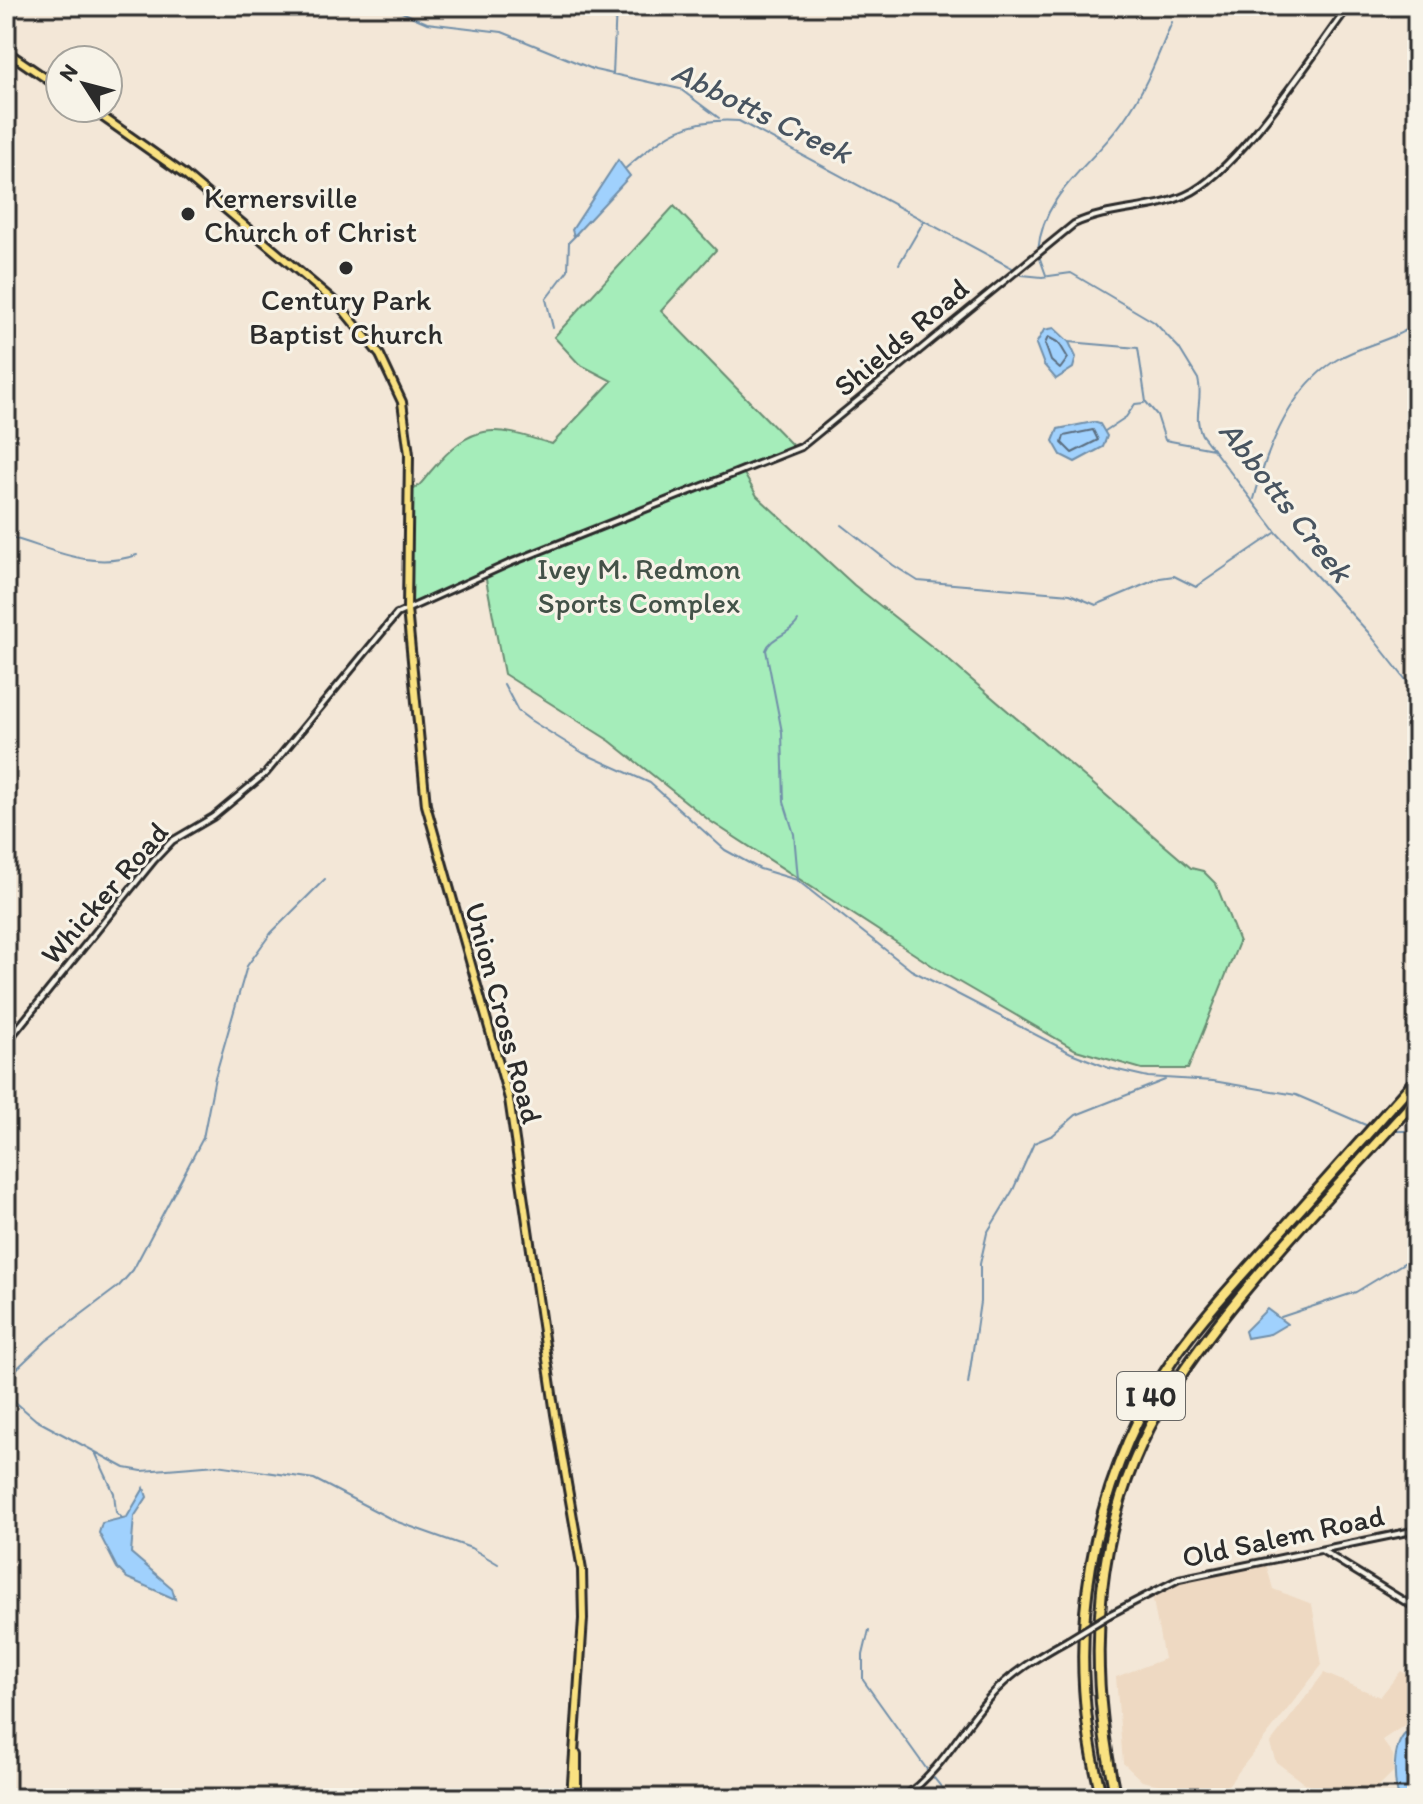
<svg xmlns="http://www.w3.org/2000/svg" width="1423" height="1804" viewBox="0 0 1423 1804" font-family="Itim,sans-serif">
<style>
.built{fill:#eed9c2}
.green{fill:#a5edba;stroke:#688c72;stroke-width:2}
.water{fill:#a0d1fd;stroke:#718fa9;stroke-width:2}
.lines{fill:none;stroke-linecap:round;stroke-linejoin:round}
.shore{stroke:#5a6d7f;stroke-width:2}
.stream{stroke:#718fa9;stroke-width:2}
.minor-casing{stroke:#2b2b2b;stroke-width:10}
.major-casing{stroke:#2b2b2b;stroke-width:12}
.highway-casing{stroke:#2b2b2b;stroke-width:14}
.minor{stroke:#f7f3e8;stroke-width:4}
.major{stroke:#f9e181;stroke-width:6}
.highway{stroke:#f9e181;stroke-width:8}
.minor-bridge-casing{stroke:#2b2b2b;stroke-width:10;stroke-linecap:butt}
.minor-bridge{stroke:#f7f3e8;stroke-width:4}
.poi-dot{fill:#2b2b2b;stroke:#f7f3e8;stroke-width:3}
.labels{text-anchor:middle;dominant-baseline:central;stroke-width:6;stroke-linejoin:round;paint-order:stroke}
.shield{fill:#f7f3e8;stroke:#686764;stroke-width:2}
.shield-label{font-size:28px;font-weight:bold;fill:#2b2b2b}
.poi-label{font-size:30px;fill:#2b2b2b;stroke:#f7f3e8;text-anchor:start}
.street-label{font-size:30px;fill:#2b2b2b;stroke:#f7f3e8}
.park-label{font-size:30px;fill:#435248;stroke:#f7f3e8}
.water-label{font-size:32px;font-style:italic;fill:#485460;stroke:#f7f3e8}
</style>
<rect width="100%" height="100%" fill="#f3e7d7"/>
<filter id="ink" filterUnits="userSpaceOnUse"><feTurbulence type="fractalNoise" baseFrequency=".0125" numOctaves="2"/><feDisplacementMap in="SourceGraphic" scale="16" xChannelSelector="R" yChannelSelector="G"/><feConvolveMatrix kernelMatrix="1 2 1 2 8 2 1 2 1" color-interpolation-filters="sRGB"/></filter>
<g filter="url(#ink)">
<path class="built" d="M1265,1560L1273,1589L1312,1604L1322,1665L1218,1798L1142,1781L1123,1763L1116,1677L1164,1659L1152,1595L1179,1579Z
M1401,1671L1417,1680V1717L1382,1740L1393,1755V1772L1376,1789L1339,1795L1306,1784L1276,1762L1270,1744L1324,1673L1380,1697Z"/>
<path class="green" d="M674,206L716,250L661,311L796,449L743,472L757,496L854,585L945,657L1191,868L1203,871L1216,884L1239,942L1188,1069H1142L1076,1050L945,974L710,821L610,741L504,674L485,574L407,609L408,491C419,489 424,479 431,471C474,420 493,426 552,444L612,381L579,364L554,337Z"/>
<path class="water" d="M618,160L630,176L574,236L572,230Z
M1054,328L1069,342L1076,357L1073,368L1056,379L1044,365L1036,344L1044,330Z
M1093,422L1100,424L1107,436L1103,447L1075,462L1061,455L1053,441L1058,429Z
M1267,1309L1287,1324L1270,1334L1247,1338L1245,1331Z
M144,1488L147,1497L134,1517L131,1553L172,1588L175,1599L127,1578L117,1568L99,1533L102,1523L127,1517Z
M1406,1733L1417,1770V1798H1399C1393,1780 1392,1746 1406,1733Z"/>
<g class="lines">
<path class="shore" d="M1048,337L1059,343L1068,358L1060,369L1051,361L1045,344Z
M1093,430L1098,440L1072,453L1062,443L1064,436Z"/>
<path class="stream" d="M388,6L427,23L502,32L595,70L680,89L719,118
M613,74L616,6
M626,168C664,135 687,117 739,121L1012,268
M1038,251C1043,191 1094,164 1125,118C1146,89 1158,55 1172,22
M1039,256L1046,275
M899,264L924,221
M1022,275L1042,277L1071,273L1154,322L1179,348L1198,379C1204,399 1192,415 1202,435L1277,533L1368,632L1417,694
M553,328L546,299L568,270L569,242L577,234
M1069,342L1138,348L1146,402L1157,415L1165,440L1213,449
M6,350L9,328
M1105,431L1126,417L1135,404L1144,403
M1254,499C1267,449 1290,387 1338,359C1364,344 1393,341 1417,323
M842,525L893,565L918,581L1070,594L1096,605L1160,578L1174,576L1196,587L1275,533
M6,536C51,548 89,571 137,555
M504,684L518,711L530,720L583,753L650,783L725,850L760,869L797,880L911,970L1071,1053L1109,1068L1148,1077L1213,1081L1296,1095L1368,1126
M798,879L794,834L784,802L782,732L766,650C771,636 790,635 798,621
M1393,1131H1417
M1281,1317L1356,1292L1417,1255
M6,1379L46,1341L119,1286L133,1270L203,1138L215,1077L247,966L271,933L325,879
M968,1384L980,1302V1264L987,1233L1013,1190L1034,1143L1053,1135L1076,1115L1165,1080
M6,1394L36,1420L125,1468L142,1471L217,1465L314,1479L395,1521L471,1548L498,1564
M95,1452L114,1493L116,1512L122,1518
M869,1630L863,1655V1680L928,1771
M934,1778L950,1798"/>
<defs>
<path id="minor" d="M6,1043L154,860L172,841L213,817L266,773L397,614L510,563L801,447L1074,224C1110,207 1151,211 1186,195C1239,171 1312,55 1349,6
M1321,1550L1417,1609
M1109,1615L1179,1579L1417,1530
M903,1798C945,1766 956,1736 988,1699C1010,1673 1039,1656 1068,1640"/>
<path id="major" d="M6,51L60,88
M90,108L185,175L340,306L380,355L402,402L409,454L407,609L426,805L509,1099L555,1414L582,1570L583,1619L571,1798
M577,1798V1754"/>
<path id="highway" d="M6,33L13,6
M1102,1798C1061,1644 1088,1483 1178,1352C1206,1313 1240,1277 1272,1241C1320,1187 1369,1132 1417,1078
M1116,1798C1085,1662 1092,1516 1168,1395C1233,1291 1335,1191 1417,1098"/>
</defs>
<use href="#minor" class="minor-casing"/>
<use href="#major" class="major-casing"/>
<use href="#highway" class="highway-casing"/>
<use href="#minor" class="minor"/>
<use href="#major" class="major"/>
<use href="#highway" class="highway"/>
<defs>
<path id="minor-bridge" d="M1068,1640L1109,1615"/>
</defs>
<use href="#minor-bridge" class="minor-bridge-casing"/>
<use href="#minor-bridge" class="minor-bridge"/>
</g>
</g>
<g class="poi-dot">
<circle cx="188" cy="214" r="8"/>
<circle cx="346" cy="268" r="8"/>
</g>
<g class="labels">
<rect class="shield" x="1117" y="1372" width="68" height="48" rx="6"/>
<g class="shield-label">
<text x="1151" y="1396">I 40</text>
</g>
<g class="poi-label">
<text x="204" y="197">Kernersville<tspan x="204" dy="34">Church of Christ</tspan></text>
<text x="346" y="299" text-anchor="middle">Century Park<tspan x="346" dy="34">Baptist Church</tspan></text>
</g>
<g class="street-label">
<text transform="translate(901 337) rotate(-40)">Shields Road</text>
<text transform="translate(104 893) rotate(-49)">Whicker Road</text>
<text transform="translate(504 1013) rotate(75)">Union Cross Road</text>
<text transform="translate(1283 1536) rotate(-12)">Old Salem Road</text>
</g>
<g class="park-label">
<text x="639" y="568">Ivey M. Redmon<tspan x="639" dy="34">Sports Complex</tspan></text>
</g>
<g class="water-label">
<text transform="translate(762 112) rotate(26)">Abbotts Creek</text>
<text transform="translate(1286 501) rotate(52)">Abbotts Creek</text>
</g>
</g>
<rect width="1423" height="1804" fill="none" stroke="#f7f3e8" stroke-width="32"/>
<rect x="16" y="16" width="1391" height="1772" fill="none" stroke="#2b2b2b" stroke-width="3" filter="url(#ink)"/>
<g transform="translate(84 84) rotate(306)"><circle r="38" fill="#f7f3e8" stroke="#a5a39c" stroke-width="2"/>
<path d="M0-6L14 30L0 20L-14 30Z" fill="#2b2b2b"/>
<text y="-12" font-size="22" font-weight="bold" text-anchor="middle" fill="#2b2b2b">N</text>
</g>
</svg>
